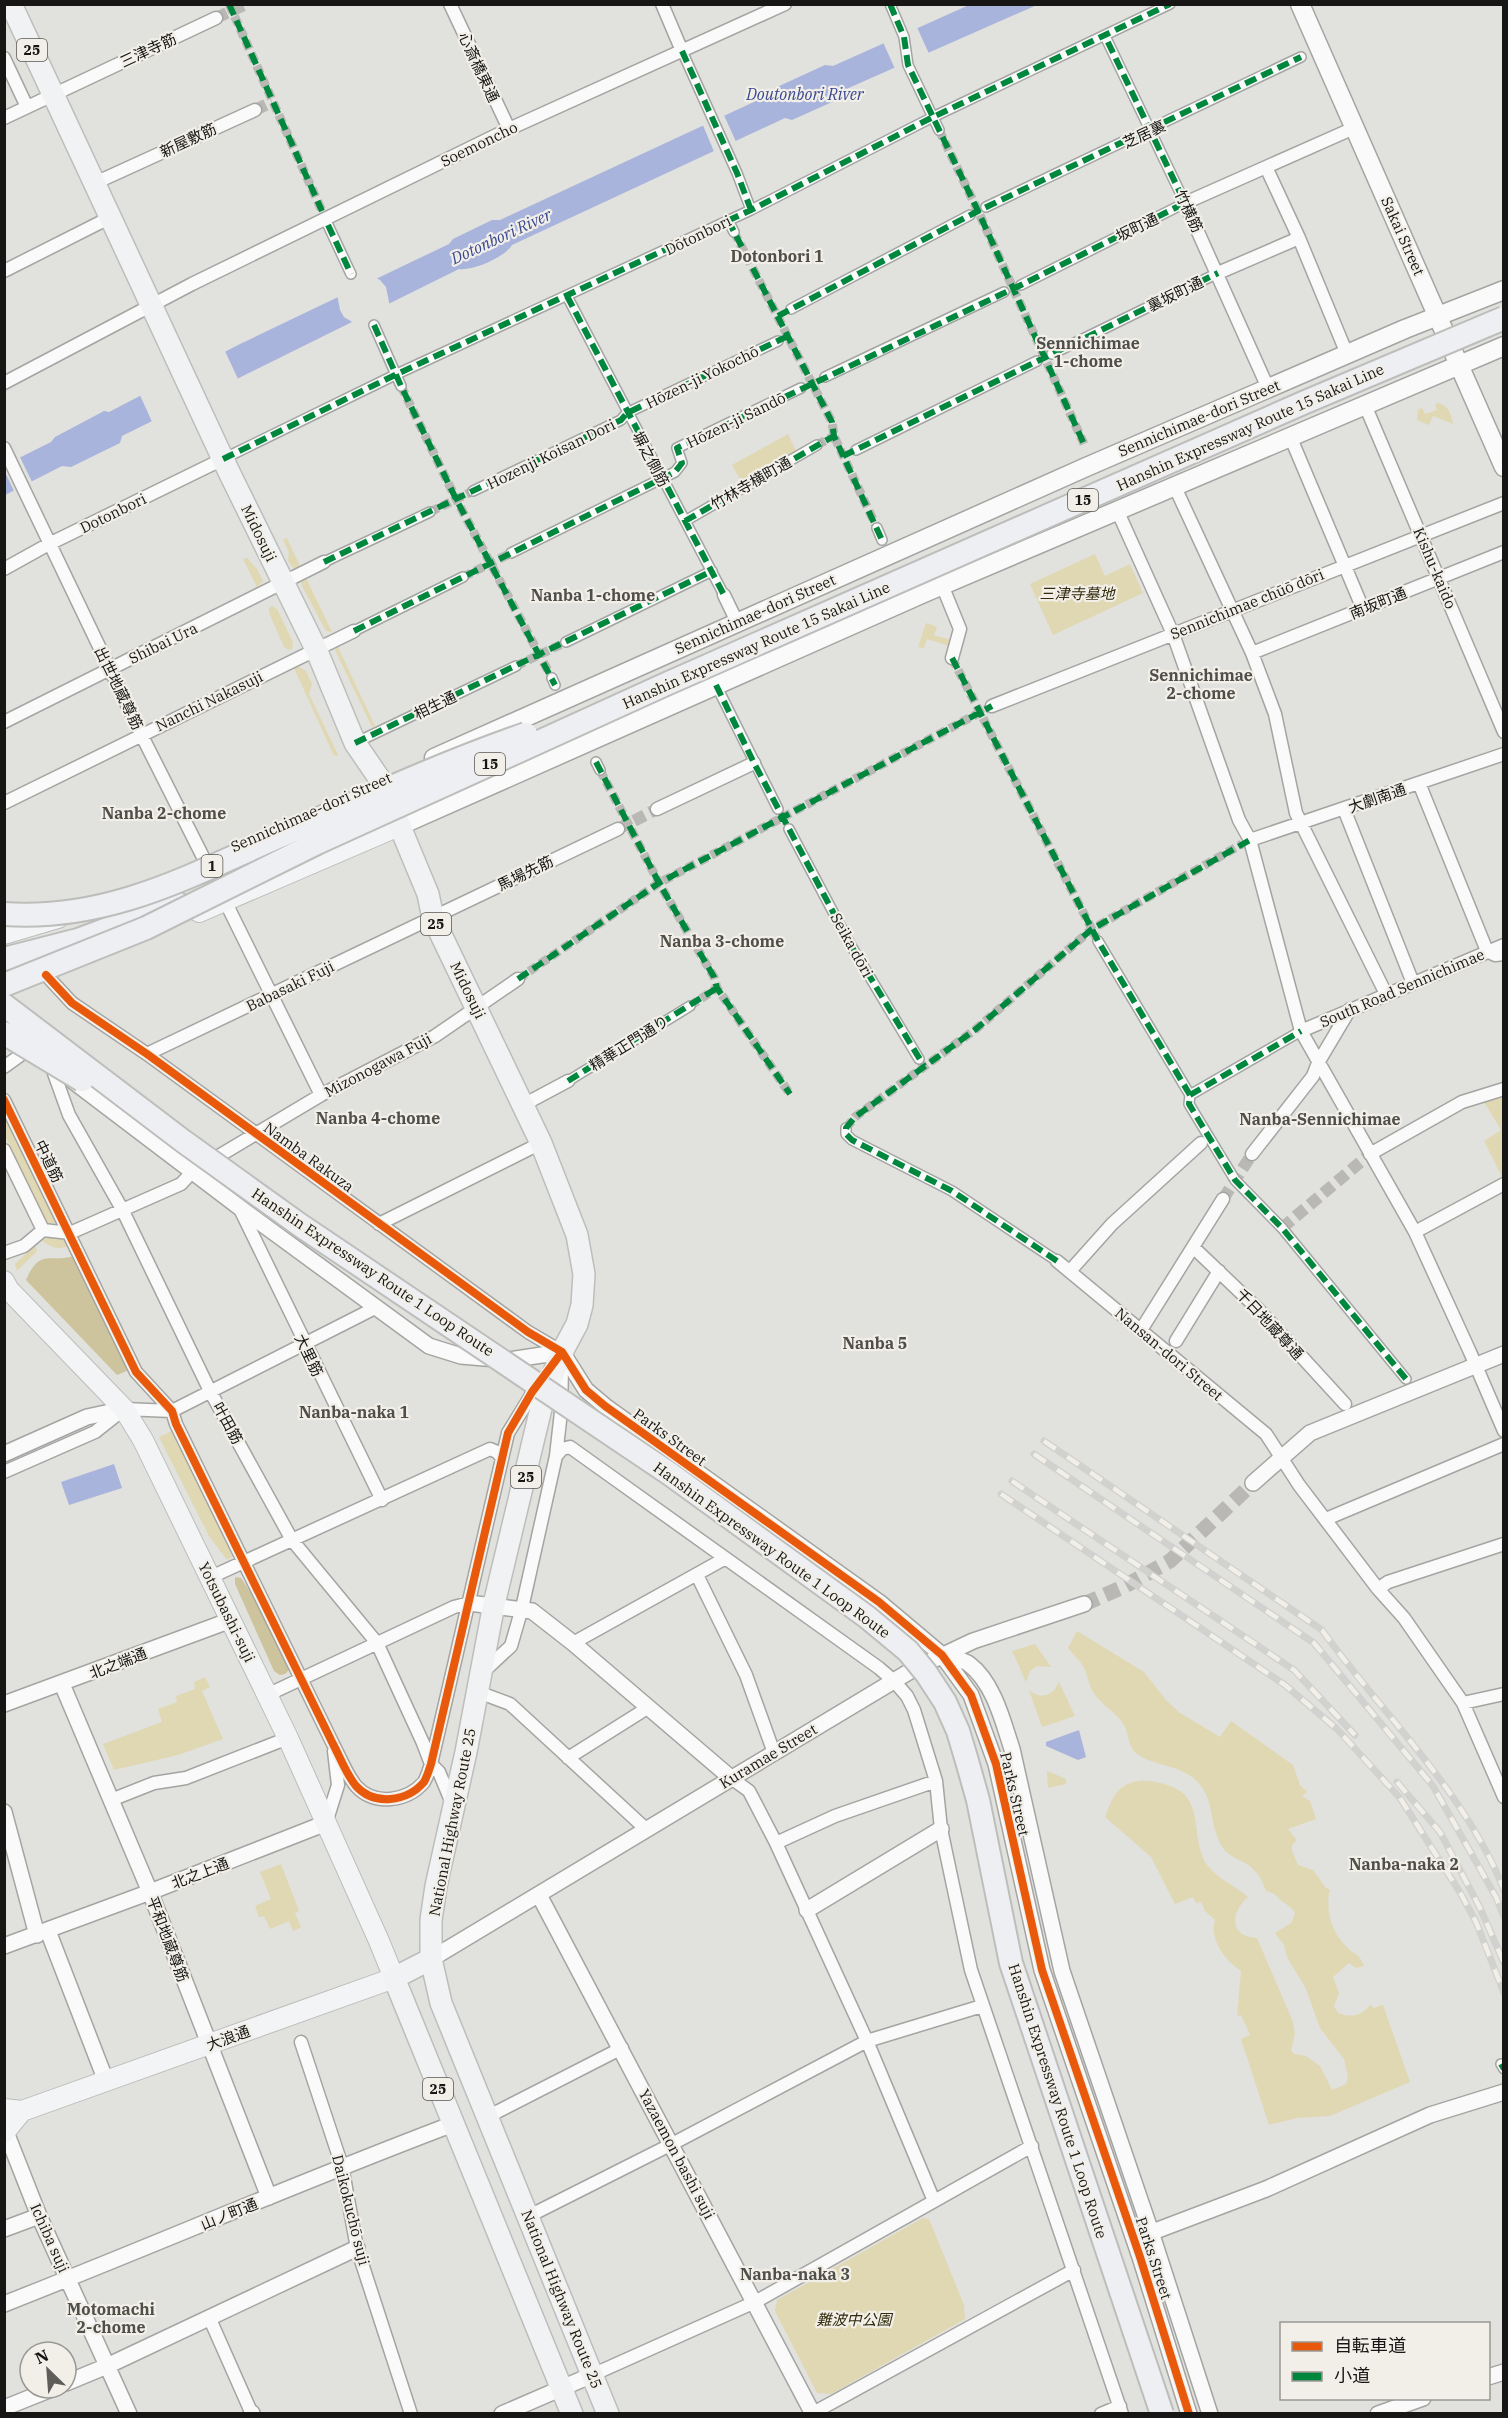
<svg xmlns="http://www.w3.org/2000/svg" width="1508" height="2418" viewBox="0 0 1508 2418" font-family="'IBM Plex Serif','Noto Sans JP',serif">
<style>
.green{fill:#e0d8b3}
.forest{fill:#cdc49d}
.water{fill:#a8b4dc}
.pier{fill:#e1e1dd}
.lines{fill:none;stroke-linecap:round;stroke-linejoin:round}
.pedestrian-tunnel{stroke:#b9b8b5;stroke-width:9;stroke-dasharray:9 4.5;stroke-linecap:butt}
.minor-tunnel{stroke:#b9b8b5;stroke-width:12;stroke-dasharray:12 6;stroke-linecap:butt}
.tertiary-tunnel{stroke:#b9b8b5;stroke-width:15;stroke-dasharray:15 8;stroke-linecap:butt}
.pedestrian-casing{stroke:#a4a4a2;stroke-width:12}
.minor-casing{stroke:#a4a4a2;stroke-width:15}
.tertiary-casing{stroke:#a4a4a2;stroke-width:18}
.secondary-casing{stroke:#a4a4a2;stroke-width:21}
.primary-casing{stroke:#bdbdbb;stroke-width:22}
.trunk-casing{stroke:#bdbdbb;stroke-width:24}
.motorway-casing{stroke:#bdbdbb;stroke-width:26}
.pedestrian{stroke:#fafafa;stroke-width:9}
.minor{stroke:#fafafa;stroke-width:12}
.tertiary{stroke:#fafafa;stroke-width:15}
.secondary{stroke:#fafafa;stroke-width:18}
.primary{stroke:#f3f4f6;stroke-width:20}
.trunk{stroke:#f0f2f4;stroke-width:21}
.motorway{stroke:#eeeff2;stroke-width:22}
.rail-casing{stroke:#d1d1cf;stroke-width:7}
.rail{stroke:#f1efe8;stroke-width:4.5;stroke-dasharray:14;stroke-linecap:butt}
.motorway-bridge-casing{stroke:#bdbdbb;stroke-width:26;stroke-linecap:butt}
.motorway-bridge{stroke:#eeeff2;stroke-width:22}
.quiet{stroke:#00873e;stroke-width:6;stroke-dasharray:12 6;stroke-linecap:butt}
.cycleway-casing{stroke:#f1efe8;stroke-width:11}
.cycleway{stroke:#e8590c;stroke-width:8}
.labels{text-anchor:middle;dominant-baseline:central;stroke-width:4.5;stroke-linejoin:round;paint-order:stroke}
.shield{fill:#f1efe8;stroke:#585754;stroke-width:1.5}
.shield-label{font-size:14px;font-weight:bold;fill:#171614}
.street-label{font-size:15px;fill:#171614;stroke:#f1efe8}
.park-label{font-size:15px;font-style:italic;fill:#312a0b;stroke:#f1efe8}
.water-label{font-size:16px;font-style:italic;fill:#3a4890;stroke:#f1efe8}
.neighbourhood-label{font-size:16px;font-weight:bold;fill:#4f4e48;stroke:#f1efe8}
</style>
<rect width="100%" height="100%" fill="#e1e1dd"/>
<path class="green" d="M1439,403C1449,407 1451,414 1453,424L1433,416L1429,425L1417,420L1418,410L1422,408L1425,414L1437,410L1435,404Z
M788,434L796,451L741,481L732,465Z
M287,538L300,566L294,569L288,561L289,552L283,540Z
M1095,554L1105,576L1130,564L1143,593L1053,635L1030,584Z
M247,558L257,569L263,581L257,587L243,559Z
M306,578L332,632L326,631L302,586L301,582Z
M272,606L277,609L293,642L292,649L289,650L284,647L269,613V608Z
M926,623L937,627L934,635L951,640L949,646L927,639L924,648L918,647Z
M337,645L375,726L372,727L335,650Z
M297,666L306,671L312,684L309,694L338,755L334,756L294,668Z
M1503,1092L1504,1176L1502,1177L1484,1141L1501,1130L1483,1100Z
M5,1113L56,1219L54,1223L47,1224L5,1136Z
M52,1236L64,1240L70,1246C58,1250 50,1248 41,1239Z
M35,1245L37,1251L17,1271L15,1264Z
M172,1431L222,1530L232,1557L227,1560L209,1536L159,1437Z
M1077,1631L1144,1672L1165,1699L1180,1713L1220,1737L1231,1721L1293,1765L1300,1785L1307,1792L1302,1796L1310,1801L1316,1819L1288,1829L1297,1840L1292,1845V1851L1298,1865L1313,1870L1326,1888L1330,1890C1325,1909 1331,1931 1345,1945C1353,1955 1359,1952 1364,1966L1356,1968L1349,1963L1333,1977L1339,1993L1334,2006L1338,2013C1351,2018 1362,2016 1370,2005L1374,2008L1383,2005L1410,2082L1330,2116L1297,2118L1269,2125L1241,2039L1250,2035L1241,2015L1237,2016L1241,1971C1225,1961 1209,1939 1215,1920L1205,1911L1201,1902L1196,1903L1193,1897L1175,1904L1151,1857L1105,1817C1112,1798 1118,1783 1140,1781C1149,1780 1158,1782 1167,1785C1208,1797 1188,1839 1208,1866C1218,1879 1235,1886 1248,1897C1230,1912 1229,1937 1257,1938L1293,2022L1295,2034L1291,2050L1294,2054L1306,2056L1320,2066L1332,2090L1346,2084L1348,2077L1344,2059L1320,2028L1306,1989L1287,1957L1284,1945L1275,1933L1291,1923L1295,1914C1292,1906 1289,1907 1283,1902C1276,1896 1277,1894 1266,1891C1254,1854 1231,1866 1220,1843C1208,1820 1216,1796 1192,1777C1175,1764 1145,1764 1134,1751C1128,1743 1128,1733 1124,1725C1118,1714 1103,1706 1095,1695C1089,1687 1089,1679 1085,1670C1082,1662 1073,1655 1068,1648Z
M1035,1644L1051,1667L1037,1666L1030,1671L1026,1682L1012,1651Z
M205,1677L210,1687L202,1691L223,1739L178,1755L114,1770L103,1744L162,1722L158,1709L177,1702L176,1696L195,1689L194,1682Z
M1059,1682L1075,1716L1042,1727L1029,1690C1041,1700 1053,1696 1059,1682Z
M1047,1771L1066,1779V1784L1048,1788Z
M281,1864L299,1911L295,1913L301,1927L293,1931L289,1921L270,1929L264,1916L259,1917L255,1906L271,1899L260,1872Z
M923,2218L929,2219L964,2305L965,2319L831,2394L817,2393L775,2311L777,2300Z"/>
<path class="forest" d="M74,1256L129,1370L117,1375L26,1280C40,1248 49,1263 74,1256Z
M235,1577L241,1578L258,1603L288,1664L289,1670L285,1674L280,1675L274,1671L235,1584Z"/>
<path class="water" d="M969,5H1037L844,90L841,98L792,120L785,118L512,245C505,257 473,271 459,269L122,436L120,443L71,467L62,466L5,495V465L51,442L55,437L104,411L109,412L238,345L449,244L453,239L492,220H500L773,93L777,87L825,65L833,66Z
M114,1464L122,1488L69,1505L61,1482Z
M1079,1730L1086,1757L1078,1760L1046,1746V1742Z"/>
<path class="pier" d="M916,25L930,56L896,71L882,40Z
M723,113L737,144L715,154L702,123Z
M372,276L380,280L386,287L390,307L354,323L344,317L340,310L337,294Z
M224,349L239,381L153,424L139,393Z
M19,455L33,484L15,493L4,470V462Z"/>
<g class="lines">
<path class="pedestrian-tunnel" d="M229,4L322,211
M939,130L978,211L1084,444
M734,232L832,422L834,436L877,528
M401,386L456,499L552,678
M817,445L834,436
M430,512L473,491
M463,577L511,553
M952,658L1098,941
M516,666L566,642
M600,770L659,883L714,977L717,988L790,1094
M518,979L659,883L992,706
M690,1006L717,988
M846,1128L855,1117L976,1029L1092,929L1242,844"/>
<path class="minor-tunnel" d="M216,18L246,4
M255,110L272,102
M618,829L657,809
M1223,1199L1252,1154
M1282,1228L1370,1154"/>
<path class="tertiary-tunnel" d="M1084,1604L1123,1587L1170,1561L1253,1483"/>
<defs>
<path id="pedestrian" d="M890,4L904,37L908,65L939,130
M682,51L737,173L751,210
M986,207L1301,57
M728,220L734,232
M328,225L351,274
M1021,285L1185,203L1105,36
M567,296L724,595
M791,309L970,215
M374,325L401,386
M1052,354L1218,273
M825,377L1004,292
M856,450L1037,361
M223,459L397,374L751,210L933,117L1170,4
M473,491L621,420L627,413L778,341
M685,521L817,445
M877,528L882,540
M511,553L675,472L682,463L677,448L801,388
M324,562L430,512
M354,631L463,577
M566,642L712,571
M552,678L555,685
M716,685L778,809
M355,743L516,666
M596,762L600,770
M789,829L850,944L919,1059
M1098,941L1190,1095L1189,1104L1235,1180L1282,1228L1406,1379
M568,1081L690,1006
M1190,1095L1301,1031
M846,1128V1134L852,1140L952,1191L1057,1261
M1501,2064L1504,2069"/>
<path id="minor" d="M450,4L509,129
M662,4L682,51
M4,58L27,107
M4,118L216,18
M1266,167L1299,238L1347,354
M95,183L255,110
M4,271L111,217
M1218,273L1299,238
M4,383L192,284L509,129L785,4
M1268,388L1185,203L1354,128
M1365,405L1504,732
M1290,436L1363,609
M4,448L141,734L204,859
M1174,485L1252,653L1275,714L1296,813L1386,994
M1117,510L1173,634L1239,820L1250,840L1301,1031L1415,1232L1470,1352L1504,1431
M4,569L49,544L223,459
M942,585L960,629L952,658
M724,595L737,622
M1252,653L1504,552
M992,706L1504,503
M4,722L324,562
M1419,783L1487,951L1495,955L1504,954
M4,803L354,631
M657,809L754,763
M1344,809L1413,983
M1250,840L1504,754
M225,901L321,1095
M46,975L72,1003L147,1054L528,1332L562,1352
M1301,1031L1504,945
M147,1054L618,829
M51,1065L69,1115L122,1209L210,1391L292,1540L377,1643L423,1743L431,1764L439,1772L452,1803
M4,1067L29,1049
M4,1100L136,1372L172,1411L176,1424L333,1744C340,1757 346,1774 356,1786C374,1806 407,1802 424,1782C427,1777 429,1770 431,1764L508,1433L540,1381
M523,1105L568,1081
M4,1150L43,1230
M1252,1154L1313,1076L1318,1063L1350,1009
M1370,1154L1462,1102L1504,1089
M239,1207L382,1500
M379,1224L541,1143
M1415,1232L1504,1184
M1193,1247L1258,1309L1345,1404
M4,1253L24,1246L43,1230L70,1233L181,1184L192,1172L321,1095L435,1036L518,979
M1057,1261L1266,1434L1299,1485L1378,1589L1404,1618L1463,1703L1504,1797
M1070,1271L1112,1224L1201,1143
M1141,1330L1223,1199
M1176,1341L1219,1271
M556,1456L562,1449L570,1447L879,1668L894,1681L907,1696L914,1710L936,1781L941,1829L971,1970L1122,2414
M4,1472L95,1432L124,1409L172,1411L375,1308
M1326,1519L1504,1444
M697,1575L746,1675L774,1753
M211,1577L490,1449L497,1452L502,1458
M1378,1589L1388,1582L1504,1544
M573,1643L724,1559
M483,1672L511,1646L522,1608L556,1456L561,1412L562,1368
M478,1692L510,1704L647,1830
M267,1695L454,1607L469,1603
M1463,1703L1504,1694
M568,1758L649,1707
M731,1778L749,1791L776,1843L867,2041L934,2201
M111,1800L154,1783L186,1778L288,1738
M326,1823L338,1785L334,1751
M776,1843L835,1816L936,1781
M301,2042L342,2166L357,2248L411,2414
M489,2116L622,2048
M529,2216L672,2144L867,2041L982,2006
M209,2317L252,2414
M592,2375L755,2302L1032,2146
M813,2413L1074,2270
M1101,2414L1120,2406"/>
<path id="tertiary" d="M69,1078L239,1207L429,1346L461,1356L508,1360L562,1352L586,1390L605,1406L879,1602L942,1655L971,1695L996,1764L1042,1970L1140,2257L1189,2414
M4,1454L87,1417L124,1409
M1253,1483L1310,1433L1504,1354
M469,1603L532,1611L573,1643L731,1778
M942,1655C950,1657 963,1659 969,1664C994,1683 1003,1722 1012,1749L1062,1971L1151,2232L1210,2414
M62,1684L150,1892L269,2197
M4,1704L231,1620
M4,1812L37,1935
M539,1895L813,2414
M807,1910L941,1829
M48,1931L106,2081
M4,1946L150,1892L326,1823
M431,1959L912,1670L973,1641L1084,1604
M4,2127L39,2216L129,2414
M4,2229L39,2216
M1142,2236L1266,2189L1430,2115L1504,2092
M4,2304C154,2245 302,2181 453,2124
M1488,2377L1504,2372
M66,2383L107,2366L357,2248
M4,2408L54,2388
M251,2414L252,2413
M502,2414L592,2375
M1378,2414L1423,2398"/>
<path id="secondary" d="M1300,4L1504,467
M434,758L1084,468L1405,329L1504,290
M401,825L924,593L1504,346"/>
<path id="primary" d="M199,912L401,825
M4,934L58,918
M4,1281L9,1290L124,1409L143,1440L288,1738L379,1941L394,1978L22,2111L4,2109
M4,2133L22,2111"/>
<path id="trunk" d="M11,4L229,472L316,649L355,743L381,781L428,894L433,918L541,1143L577,1235L584,1274L582,1305L577,1324L562,1352L543,1400L494,1604L466,1752L436,1886L431,1920V1959L441,2003L608,2414
M431,1959L394,1978L572,2414"/>
<path id="motorway" d="M4,959L78,940L177,903"/>
</defs>
<use href="#pedestrian" class="pedestrian-casing"/>
<use href="#minor" class="minor-casing"/>
<use href="#tertiary" class="tertiary-casing"/>
<use href="#secondary" class="secondary-casing"/>
<use href="#primary" class="primary-casing"/>
<use href="#trunk" class="trunk-casing"/>
<use href="#motorway" class="motorway-casing"/>
<use href="#pedestrian" class="pedestrian"/>
<use href="#minor" class="minor"/>
<use href="#tertiary" class="tertiary"/>
<use href="#secondary" class="secondary"/>
<use href="#primary" class="primary"/>
<use href="#trunk" class="trunk"/>
<use href="#motorway" class="motorway"/>
<defs>
<path id="rail" d="M1044,1441L1322,1630C1383,1715 1465,1791 1504,1890
M1034,1454L1314,1643L1433,1786L1496,1897L1504,1917
M1012,1481L1294,1670L1355,1735
M1001,1494L1285,1685L1337,1729L1400,1798L1461,1894L1476,1922L1504,1993
M1397,1782L1440,1832L1480,1908L1504,1963"/>
</defs>
<use href="#rail" class="rail-casing"/>
<use href="#rail" class="rail"/>
<defs>
<path id="motorway-bridge" d="M4,914C108,921 187,877 278,837C360,801 442,763 526,734
M4,985L146,928L317,843L664,685L1303,403L1504,318
M4,1005L183,1141L300,1225L670,1474L867,1617L908,1651L926,1673L945,1702L958,1731L967,1761L978,1800L1011,1963L1162,2414
M4,1033L82,1080"/>
</defs>
<use href="#motorway-bridge" class="motorway-bridge-casing"/>
<use href="#motorway-bridge" class="motorway-bridge"/>
<path class="quiet" d="M229,4L322,211
M890,4L904,37L908,65L978,211L1084,444
M682,51L737,173L751,210
M728,220L832,422L834,436L882,540
M328,225L351,274
M567,296L724,595
M778,316L978,211L1301,57
M374,325L401,386L456,499L555,685
M843,456L1218,273
M223,459L397,374L751,210L933,117L1170,4
M685,521L834,436
M324,562L621,420L627,413L788,336
M354,631L675,472L682,463L677,448L1021,285L1185,203L1105,36
M952,658L1098,941L1190,1095L1189,1104L1235,1180L1282,1228L1406,1379
M716,685L754,763L850,944L924,1066
M355,743L712,571
M596,762L659,883L714,977L717,988L790,1094
M518,979L659,883L992,706
M568,1081L717,988
M1190,1095L1301,1031
M1057,1261L952,1191L852,1140L846,1134V1128L855,1117L976,1029L1092,929L1250,840
M1501,2064L1504,2069"/>
<defs>
<path id="cycleway" d="M46,975L72,1003L147,1054L528,1332L562,1352L586,1390L605,1406L879,1602L942,1655L971,1695L996,1764L1042,1970L1140,2257L1189,2414
M4,1100L136,1372L172,1411L176,1424L333,1744C340,1757 346,1774 356,1786C374,1806 407,1802 424,1782C427,1777 429,1770 431,1764L508,1433L532,1392L562,1352"/>
</defs>
<use href="#cycleway" class="cycleway-casing"/>
<use href="#cycleway" class="cycleway"/>
</g>
<g class="labels">
<g class="shield">
<rect x="17" y="39" width="30" height="22" rx="4.5"/>
<rect x="1068" y="489" width="30" height="22" rx="4.5"/>
<rect x="475" y="753" width="30" height="22" rx="4.5"/>
<rect x="201.5" y="855" width="21" height="22" rx="4.5"/>
<rect x="421" y="913" width="30" height="22" rx="4.5"/>
<rect x="511" y="1466" width="30" height="22" rx="4.5"/>
<rect x="423" y="2078" width="30" height="22" rx="4.5"/>
</g>
<g class="shield-label">
<text x="32" y="50">25</text>
<text x="1083" y="500">15</text>
<text x="490" y="764">15</text>
<text x="212" y="866">1</text>
<text x="436" y="924">25</text>
<text x="526" y="1477">25</text>
<text x="438" y="2089">25</text>
</g>
<g class="street-label">
<text transform="translate(148 50) rotate(-25)">三津寺筋</text>
<text transform="translate(479 67) rotate(65)">心斎橋東通</text>
<text transform="translate(1144 134) rotate(-25)">芝居裏</text>
<text transform="translate(188 140) rotate(-25)">新屋敷筋</text>
<text transform="translate(479 144) rotate(-26)">Soemoncho</text>
<text transform="translate(1189 211) rotate(65)">竹横筋</text>
<text transform="translate(1137 227) rotate(-26)">坂町通</text>
<text transform="translate(698 235) rotate(-26)">Dōtonbori</text>
<text transform="translate(1403 236) rotate(66)">Sakai Street</text>
<text transform="translate(1175 294) rotate(-26)">裏坂町通</text>
<text transform="translate(702 377) rotate(-26)">Hōzen-ji Yokochō</text>
<text transform="translate(1199 418) rotate(-23)">Sennichimae-dori Street</text>
<text transform="translate(736 420) rotate(-26)">Hōzen-ji Sandō</text>
<text transform="translate(1250 427) rotate(-24)">Hanshin Expressway Route 15 Sakai Line</text>
<text transform="translate(551 454) rotate(-26)">Hozenji Koisan Dori</text>
<text transform="translate(651 459) rotate(62)">塀之側筋</text>
<text transform="translate(751 483) rotate(-30)">竹林寺横町通</text>
<text transform="translate(113 513) rotate(-26)">Dotonbori</text>
<text transform="translate(259 533) rotate(64)">Midosuji</text>
<text transform="translate(1435 568) rotate(67)">Kishu-kaido</text>
<text transform="translate(1378 603) rotate(-22)">南坂町通</text>
<text transform="translate(1247 604) rotate(-22)">Sennichimae chūō dōri</text>
<text transform="translate(755 614) rotate(-24)">Sennichimae-dori Street</text>
<text transform="translate(163 643) rotate(-26)">Shibai Ura</text>
<text transform="translate(756 645) rotate(-24)">Hanshin Expressway Route 15 Sakai Line</text>
<text transform="translate(119 688) rotate(64)">出世地蔵尊筋</text>
<text transform="translate(209 701) rotate(-26)">Nanchi Nakasuji</text>
<text transform="translate(435 705) rotate(-26)">相生通</text>
<text transform="translate(1377 798) rotate(-19)">大劇南通</text>
<text transform="translate(311 812) rotate(-24)">Sennichimae-dori Street</text>
<text transform="translate(525 873) rotate(-26)">馬場先筋</text>
<text transform="translate(852 945) rotate(61)">Seika dōri</text>
<text transform="translate(290 986) rotate(-26)">Babasaki Fuji</text>
<text transform="translate(1402 988) rotate(-23)">South Road Sennichimae</text>
<text transform="translate(468 990) rotate(64)">Midosuji</text>
<text transform="translate(629 1043) rotate(-32)">精華正門通り</text>
<text transform="translate(378 1065) rotate(-28)">Mizonogawa Fuji</text>
<text transform="translate(309 1157) rotate(36)">Namba Rakuza</text>
<text transform="translate(49 1161) rotate(64)">中道筋</text>
<text transform="translate(373 1272) rotate(34)">Hanshin Expressway Route 1 Loop Route</text>
<text transform="translate(1270 1324) rotate(47)">千日地蔵尊通</text>
<text transform="translate(1169 1354) rotate(40)">Nansan-dori Street</text>
<text transform="translate(309 1355) rotate(64)">大里筋</text>
<text transform="translate(228 1423) rotate(61)">叶田筋</text>
<text transform="translate(670 1437) rotate(36)">Parks Street</text>
<text transform="translate(772 1550) rotate(36)">Hanshin Expressway Route 1 Loop Route</text>
<text transform="translate(227 1612) rotate(64)">Yotsubashi-suji</text>
<text transform="translate(118 1663) rotate(-21)">北之端通</text>
<text transform="translate(768 1756) rotate(-31)">Kuramae Street</text>
<text transform="translate(1015 1794) rotate(77)">Parks Street</text>
<text transform="translate(452 1822) rotate(-79)">National Highway Route 25</text>
<text transform="translate(200 1873) rotate(-21)">北之上通</text>
<text transform="translate(168 1939) rotate(69)">平和地蔵尊筋</text>
<text transform="translate(228 2038) rotate(-20)">大浪通</text>
<text transform="translate(1058 2101) rotate(72)">Hanshin Expressway Route 1 Loop Route</text>
<text transform="translate(677 2154) rotate(62)">Yazaemon bashi suji</text>
<text transform="translate(351 2210) rotate(76)">Daikokuchō suji</text>
<text transform="translate(229 2214) rotate(-22)">山ノ町通</text>
<text transform="translate(50 2238) rotate(66)">Ichiba suji</text>
<text transform="translate(1154 2258) rotate(72)">Parks Street</text>
<text transform="translate(562 2299) rotate(68)">National Highway Route 25</text>
</g>
<g class="park-label">
<text x="1077" y="593">三津寺墓地</text>
<text x="854" y="2319">難波中公園</text>
</g>
<g class="water-label">
<text x="805" y="94">Doutonbori River</text>
<text transform="translate(501 236) rotate(-25)">Dotonbori River</text>
</g>
<g class="neighbourhood-label">
<text x="777" y="256">Dotonbori 1</text>
<text x="1088" y="343">Sennichimae<tspan x="1088" dy="18">1-chome</tspan></text>
<text x="593" y="595">Nanba 1-chome</text>
<text x="1201" y="675">Sennichimae<tspan x="1201" dy="18">2-chome</tspan></text>
<text x="164" y="813">Nanba 2-chome</text>
<text x="722" y="941">Nanba 3-chome</text>
<text x="378" y="1118">Nanba 4-chome</text>
<text x="1320" y="1119">Nanba-Sennichimae</text>
<text x="875" y="1343">Nanba 5</text>
<text x="354" y="1412">Nanba-naka 1</text>
<text x="1404" y="1864">Nanba-naka 2</text>
<text x="795" y="2274">Nanba-naka 3</text>
<text x="111" y="2309">Motomachi<tspan x="111" dy="18">2-chome</tspan></text>
</g>
</g>
<rect width="1508" height="2418" fill="none" stroke="#171614" stroke-width="12"/>
<rect x="1280" y="2322" width="210" height="78" fill="#f1efe8" stroke="#9a9893" stroke-width="1.5"/>
<rect x="1292" y="2342" width="30" height="9" fill="#e8590c" stroke="#9a9893" stroke-width="1.5"/>
<text x="1334" y="2352" font-size="18" fill="#171614">自転車道</text>
<rect x="1292" y="2372" width="30" height="9" fill="#00873e" stroke="#9a9893" stroke-width="1.5"/>
<text x="1334" y="2382" font-size="18" fill="#171614">小道</text>
<g transform="translate(48 2370) rotate(335)"><circle r="28" fill="#f1efe8" stroke="#9a9893" stroke-width="1.5"/>
<path d="M0-4.5L10 22L0 15L-10 22Z" fill="#5e5d5a"/>
<text y="-9" font-size="16" font-weight="bold" text-anchor="middle" fill="#171614">N</text>
</g>
</svg>
